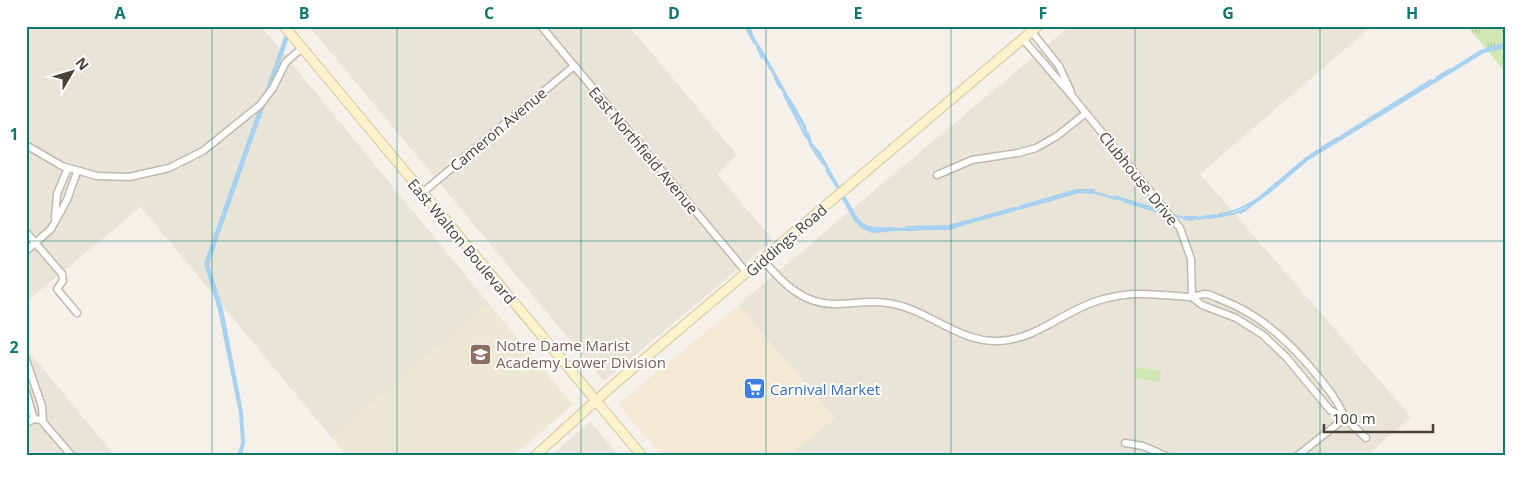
<svg xmlns="http://www.w3.org/2000/svg" width="1532" height="482" viewBox="0 0 1532 482" font-family="'Open Sans',sans-serif">
<style>
.residential{fill:#e8e4d8}
.commercial{fill:#f5e9d6}
.education{fill:#ede7d4}
.grass{fill:url(#grass-tufts)}
.pitch{fill:#cfe8b4}
.water{fill:#a8d1ef}
.lines{fill:none;stroke-linecap:round;stroke-linejoin:round}
.stream{stroke:#a8d1ef;stroke-width:2}
.street-casing{stroke:#c0b9ac;stroke-width:9}
.secondary-casing{stroke:#d3c69a;stroke-width:11}
.street{stroke:#fff;stroke-width:6}
.secondary{stroke:#fdf2cb;stroke-width:9}
.grid{fill:none;stroke:#0f766e;stroke-width:1;stroke-opacity:0.55}
.labels{text-anchor:middle;dominant-baseline:central;stroke-width:4;stroke-linejoin:round;paint-order:stroke}
.street-label{font-size:15px;fill:#484238;stroke:#fff}
.education-label{font-size:15px;fill:#785e54;stroke:#fff;text-anchor:start}
.shop-label{font-size:15px;fill:#366cbe;stroke:#fff;text-anchor:start}
.neatline{fill:none;stroke:#0f766e;stroke-width:2}
.grid-label{font-size:16px;text-anchor:middle;font-weight:bold;fill:#0f766e}
</style>
<defs>
<pattern id="grass-tufts" width="24" height="20" patternUnits="userSpaceOnUse" patternTransform="scale(1.25)"><rect width="24" height="20" fill="#cfe8b4"/><path d="M3 7l-1-3M5 7V3M7 7l1-3M15 17l-1-3M17 17v-4M19 17l1-3" fill="none" stroke="#b3c89c"/></pattern>
</defs>
<rect width="100%" height="100%" fill="#f5f1ea"/>
<path class="residential" d="M26,26H261L489,304L332,438L141,207L26,302Z
M309,26H629L737,155L717,174L773,240L604,381Z
M1070,26H1372L1200,174L1411,417L1366,456H788L835,418L738,305Z
M26,348L115,456H26Z
M590,422L619,456H550Z"/>
<path class="commercial" d="M738,305L835,418L788,456H662L618,404Z"/>
<path class="education" d="M489,304L573,405L513,456H347L332,438Z"/>
<path class="grass" d="M1467,26H1506V73Z"/>
<path class="pitch" d="M1136,367L1161,371L1160,382L1135,378Z"/>
<path class="water" d="M288,26H293L209,264L223,309L243,412L245,443L242,456H237L241,443L239,413L218,310L204,263Z
M745,26H748L806,127L810,141L820,152L859,221L872,229L949,226L1077,190L1087,189L1185,217H1198L1233,213L1245,208L1305,158L1483,49L1506,44V47L1484,52L1307,160L1247,210L1233,215L1198,220L1184,219L1087,191L950,229L872,232L864,230L857,223L817,153L808,142L803,128Z"/>
<g class="lines">
<path class="stream" d="M745,26L754,43
M748,26L752,33
M757,47L762,58
M760,48L785,92
M1487,48L1506,44
M1457,66L1482,50
M1437,77L1450,69
M775,79L780,88
M784,95L806,137
M790,100L805,126
M808,133L811,142
M1341,136L1431,80
M810,145L823,164
M1322,147L1337,138
M819,152L826,165
M826,170L837,187
M1079,192L1096,193L1116,199
M1115,196L1159,210
M845,198C862,227 859,229 894,228
M843,199L856,222
M1123,201L1161,213
M1021,206L1077,190H1094
M1021,208L1062,197
M1241,213L1271,191L1307,160L1484,52L1506,47
M1219,214C1260,210 1285,170 1318,150
M1185,217H1197
M1202,217L1215,215
M1209,218L1224,216
M1184,219L1192,220
M978,220L1014,210
M859,225L872,232L887,231
M906,227L949,226L1014,208
M927,229H950L971,222
M899,230H917"/>
<defs>
<path id="street" d="M541,26L747,273
M1032,32L1059,66L1071,92
M1023,39L1072,96L1180,228L1191,259L1192,297
M26,145L62,166L97,176L129,177L169,168L203,151L260,105L273,88L286,62L302,48
M937,175L972,160L1018,153L1036,148L1057,136L1086,113
M422,193L574,66
M55,217L57,194L68,168
M26,232L62,274L63,281L57,289L77,313
M26,251L51,229L67,200L77,172
M763,260C782,282 802,304 834,304C852,304 869,300 887,303C928,308 957,343 1000,341C1037,339 1065,310 1100,300C1135,290 1156,295 1190,297C1195,297 1200,294 1205,294C1210,294 1217,298 1222,300C1259,314 1286,339 1311,368C1324,384 1337,398 1345,418
M1192,297L1202,305L1236,318L1263,335L1286,357L1330,410L1345,418L1366,438
M26,360L42,406L43,422
M26,392L34,419
M26,423L34,419L41,420L72,456
M1125,443L1143,446L1166,456
M1297,456L1345,418"/>
<path id="secondary" d="M284,26L642,456
M535,456L611,387L1038,26"/>
</defs>
<use href="#street" class="street-casing"/>
<use href="#secondary" class="secondary-casing"/>
<use href="#street" class="street"/>
<use href="#secondary" class="secondary"/>
</g>
<path class="grid" d="M212,26V456M397,26V456M581,26V456M766,26V456M951,26V456M1135,26V456M1320,26V456M26,241H1506"/>
<defs>
<symbol id="school-square" viewBox="-11 -11 22 22"><rect x="-9" y="-9" width="18" height="18" rx="4" fill="#8d6e63" stroke="#fff"/><path d="M0-5L7-2L0 1L-7-2ZM-4 1L0 2.5L4 1V4Q0 6-4 4Z" fill="#fff"/></symbol>
<symbol id="supermarket-square" viewBox="-11 -11 22 22"><rect x="-9" y="-9" width="18" height="18" rx="4" fill="#3f7fe0" stroke="#fff"/><path d="M-6-5.5h2.5l.6 2H6L4.5 2H-2.5L-4.4-4H-6ZM-1.5 3.2a1.3 1.3 0 1 0 .1 0ZM3 3.2a1.3 1.3 0 1 0 .1 0Z" fill="#fff"/></symbol>
</defs>
<g fill-rule="evenodd">
<use href="#school-square" x="468" y="342" width="25" height="25"/>
<use href="#supermarket-square" x="742" y="376" width="25" height="25"/>
</g>
<g class="labels">
<g class="street-label">
<text transform="translate(498 129) rotate(-40)">Cameron Avenue</text>
<text transform="translate(644 150) rotate(50)">East Northfield Avenue</text>
<text transform="translate(1139 178) rotate(51)">Clubhouse Drive</text>
<text transform="translate(786 240) rotate(-41)">Giddings Road</text>
<text transform="translate(462 241) rotate(50)">East Walton Boulevard</text>
</g>
<g class="education-label">
<text x="496" y="345">Notre Dame Marist<tspan x="496" dy="17">Academy Lower Division</tspan></text>
</g>
<g class="shop-label">
<text x="770" y="389">Carnival Market</text>
</g>
</g>
<rect width="1532" height="482" fill="none" stroke="#ffffff" stroke-width="55"/>
<g transform="translate(72 72) rotate(52)" stroke="#ffffff" stroke-width="4" paint-order="stroke">
<path d="M0-4L9 19L0 12L-9 19Z" fill="#484238"/>
<text y="-8" font-size="14" font-weight="bold" text-anchor="middle" fill="#484238">N</text>
</g>
<path d="M1324 424v8h109v-8" fill="none" stroke="#484238" stroke-width="2.5"/>
<text x="1332" y="424" font-size="15" fill="#484238" stroke="#ffffff" stroke-width="4" paint-order="stroke">100 m</text>
<rect x="28" y="28" width="1476" height="426" class="neatline"/>
<g class="grid-label">
<text x="120" y="19">A</text>
<text x="304" y="19">B</text>
<text x="489" y="19">C</text>
<text x="674" y="19">D</text>
<text x="858" y="19">E</text>
<text x="1043" y="19">F</text>
<text x="1228" y="19">G</text>
<text x="1412" y="19">H</text>
<text x="14" y="140">1</text>
<text x="14" y="353">2</text>
</g>
</svg>
